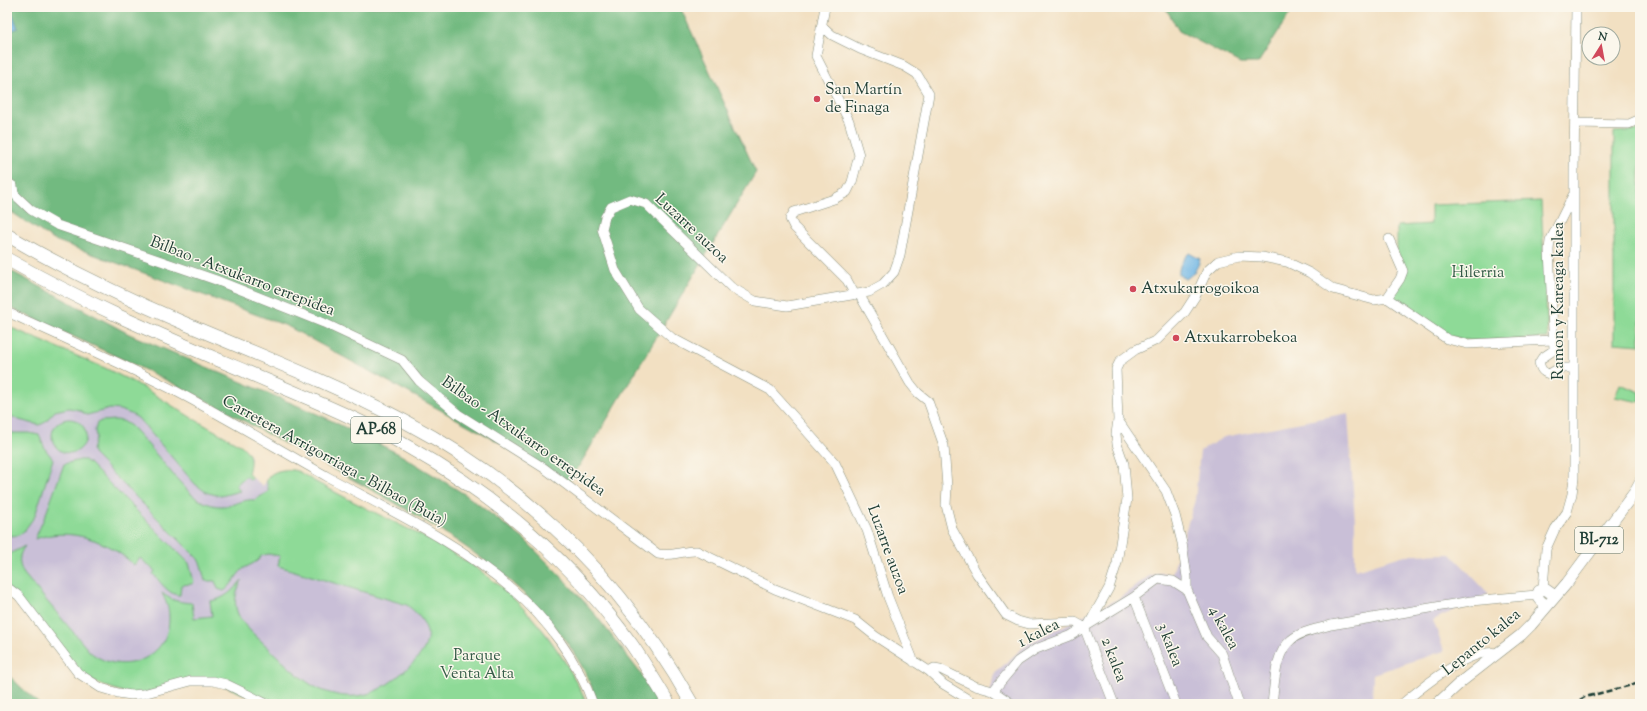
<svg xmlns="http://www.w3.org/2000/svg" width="1647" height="711" viewBox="0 0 1647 711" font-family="'Sorts Mill Goudy',serif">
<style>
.industrial{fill:#c9bfd7}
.green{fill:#8eda97;stroke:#568c66}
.forest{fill:#72ba80;stroke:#487c5a}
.water{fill:#6db5e5;stroke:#46798c}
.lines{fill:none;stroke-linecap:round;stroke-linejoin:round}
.minor-casing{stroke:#888e7b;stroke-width:10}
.major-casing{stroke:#888e7b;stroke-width:12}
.highway-casing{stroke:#888e7b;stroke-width:14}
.minor{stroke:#fff;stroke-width:9}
.major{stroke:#fff;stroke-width:11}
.highway{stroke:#fff;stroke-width:13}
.rail{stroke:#1f3d34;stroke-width:2.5;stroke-dasharray:6 3;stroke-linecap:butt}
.poi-dot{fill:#d1495b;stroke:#fbf7ec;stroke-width:1.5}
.labels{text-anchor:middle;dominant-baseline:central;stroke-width:3;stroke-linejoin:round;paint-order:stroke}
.shield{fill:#fbf7ec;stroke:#61756b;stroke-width:1}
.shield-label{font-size:15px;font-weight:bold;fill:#1f3d34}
.poi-label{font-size:16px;fill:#1f3d34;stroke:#fbf7ec;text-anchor:start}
.street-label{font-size:16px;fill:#1f3d34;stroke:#fbf7ec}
.park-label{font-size:16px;fill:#355c48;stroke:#fbf7ec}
</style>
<rect width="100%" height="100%" fill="#fbf7ec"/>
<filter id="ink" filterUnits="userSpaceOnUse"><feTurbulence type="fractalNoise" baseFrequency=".025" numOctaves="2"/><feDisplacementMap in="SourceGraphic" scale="8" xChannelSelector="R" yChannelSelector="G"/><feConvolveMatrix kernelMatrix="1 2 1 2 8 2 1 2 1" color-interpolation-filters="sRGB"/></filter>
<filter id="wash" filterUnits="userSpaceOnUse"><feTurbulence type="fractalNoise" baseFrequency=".012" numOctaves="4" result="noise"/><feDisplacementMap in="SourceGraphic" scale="16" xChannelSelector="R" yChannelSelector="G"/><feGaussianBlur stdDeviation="0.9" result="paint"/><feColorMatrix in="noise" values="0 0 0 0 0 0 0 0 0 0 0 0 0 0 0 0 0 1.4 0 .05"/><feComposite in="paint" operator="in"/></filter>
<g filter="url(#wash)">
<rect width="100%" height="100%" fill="#f2e0c2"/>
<path class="industrial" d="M7,326L105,368L139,385L192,418L242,446L248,452L251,457L248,474L263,486L268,478L273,473L281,470L296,471L373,512L426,538L458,557L493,581L531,616L548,636L566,663L587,704H267L213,681L131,695L7,587Z
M1348,413L1355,522V570L1405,555L1451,554L1489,594L1433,620L1444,651L1373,674L1372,704H993L988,700L994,674L1027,644L1118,599L1149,576L1159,573L1172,574L1195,500L1200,451L1224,437Z"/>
<path class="green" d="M1640,130V345L1614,343V132Z
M1541,201L1548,338L1472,341L1444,335L1389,298L1406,273L1397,251V226L1431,224V205Z
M7,326L105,368L139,385L192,418L242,446C252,455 251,461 248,474L253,478L251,480L246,476L236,485L240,491L221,496L208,493L203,490L195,484L138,418L131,414L120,410L110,409L87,415L79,410L69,408L55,411L44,423L39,425L19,420L7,414Z
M1620,384L1640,392V402L1615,397Z
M52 436a17 17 0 1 1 34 0a17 17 0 1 1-34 0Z
M116,420L123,421L131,426C152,447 169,472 190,493C197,500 210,506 220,506C233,507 243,498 255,500L269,491C268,488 266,483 267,480C270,470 288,468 297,471C302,473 307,477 312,480C325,487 337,493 350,500C398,525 452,547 495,582C536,616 565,655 587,704H267L213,681L131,695L86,679L7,587V555L25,546C18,555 18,564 24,574L90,652C122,678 171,658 169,616C169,607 165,600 162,593C172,601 179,602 192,603L194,618L212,616L210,601C225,599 232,591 242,580C227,608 240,622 260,640C277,655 303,684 324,691C334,695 346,697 357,696C375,694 389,684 402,673C430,650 439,630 407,605L278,566L280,556L268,554L261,556C258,563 250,564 243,569C236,575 232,586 224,591L218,589L215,581H205L201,565L198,559L94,455L92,450L96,437L95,430L97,423L101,421Z
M7,433H29L39,435L45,449L53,459L35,516L24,531L19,535L14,536L7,535Z
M80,460H85L89,463L189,563L194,582L192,584L181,585L180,595C169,596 160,581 153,574L155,571L140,558L134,565C109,541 70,526 35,539L47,511L64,464Z"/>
<path class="forest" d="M7,7H680L756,172L570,481L287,326L52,239L7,209Z
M1165,7H1294L1258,63H1240L1179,31Z
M7,269L129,334L324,417L399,454L466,495L525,540L558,573L590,608L611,635L641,674L657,704H598C558,579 403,507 295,449C252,426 210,401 166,380C114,354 60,331 7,306Z
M7,674L39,704H7Z"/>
<path class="water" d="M7,7H10L18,28L8,32Z
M1189,253L1200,259C1199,266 1192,277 1185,279L1179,275C1178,266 1183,259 1189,253Z"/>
</g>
<g filter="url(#ink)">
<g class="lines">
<defs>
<path id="minor" d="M825,7L816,56L849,121L859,155L852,182L847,192L834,199L794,212L790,219L794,227L847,280L855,295
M822,26L832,35L860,49L904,66L917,74L929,94L900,255L894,272L883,284L869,292L787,306L755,301L731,287L646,204L630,199L611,207L605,217L602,229L615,270L639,309L672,338L770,390L835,463L867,530L888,597L914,662
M1575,123L1629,124L1640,119
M7,182L13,186L14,194L31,210L57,225L216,280L324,323L402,360L419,381L458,414L544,468L658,554C674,557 682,550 697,551L775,589L855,620L875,636L929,671L943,684L976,704
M1573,195L1550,241L1549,250L1554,350L1542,358L1539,363C1541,369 1542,372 1549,374L1559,368H1574
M1389,239L1403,271L1400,279L1387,298L1447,339L1467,344L1554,340
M859,294L910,383L918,393L928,401L944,446L947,487L946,505L952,529L977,574L1006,615L1018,621L1029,624L1075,622L1084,627
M7,312C67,339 126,365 183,395C232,421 280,450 328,477C391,511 458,542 513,590C547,619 578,661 593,704
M1118,420L1166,491L1175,515L1182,543L1187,577V590L1207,637L1222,654L1239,704
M7,587L19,596L78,673L101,688L118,693L131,695L143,694L191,681H213L226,684L267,704
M1543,589L1546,549L1555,529L1567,512L1572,494L1574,478V172L1576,7
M1134,597L1176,704
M1089,624L1109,588L1117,563L1127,499L1124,464L1117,444L1116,434L1118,420L1116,369L1120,361L1135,350L1157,340L1185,312L1196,295L1207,271L1218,261L1239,256L1262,257L1287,262L1310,273L1333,289L1374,300L1387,298
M1084,627L1114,704
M929,671L934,668L940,669L975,686L993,691
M1012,704L993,691L1018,661L1036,649L1070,636L1134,597L1158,579L1173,581L1187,590
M1272,704C1275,684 1274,654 1291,640C1301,631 1318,629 1331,625L1471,601L1537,595
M1402,704C1422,687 1471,647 1498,653"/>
<path id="major" d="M1547,606C1541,601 1535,599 1539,591L1545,589L1555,596
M1437,704L1462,681L1521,635L1531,625L1567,583L1634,493L1640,482"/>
<path id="highway" d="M7,235C65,269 125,298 186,324C259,355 334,384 404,421C527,486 624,582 692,704
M7,259C84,303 165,337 247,372C302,396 359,418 410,448C497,497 574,564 632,645C645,664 657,684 669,704"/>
</defs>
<use href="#minor" class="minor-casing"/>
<use href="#major" class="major-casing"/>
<use href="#highway" class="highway-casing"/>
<use href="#minor" class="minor"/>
<use href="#major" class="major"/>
<use href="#highway" class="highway"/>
<path class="rail" d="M1572,704L1585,697L1640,683"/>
</g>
</g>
<g class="poi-dot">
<circle cx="817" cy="99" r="4"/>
<circle cx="1133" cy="289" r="4"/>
<circle cx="1176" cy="338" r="4"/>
</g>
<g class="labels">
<g class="shield">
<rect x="351" y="417" width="50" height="26" rx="3"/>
<rect x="1575" y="527" width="48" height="26" rx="3"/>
</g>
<g class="shield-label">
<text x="376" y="430">AP-68</text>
<text x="1599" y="540">BI-712</text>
</g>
<g class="poi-label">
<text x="825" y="90">San Martín<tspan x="825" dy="18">de Finaga</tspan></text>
<text x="1141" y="289">Atxukarrogoikoa</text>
<text x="1184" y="338">Atxukarrobekoa</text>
</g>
<g class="street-label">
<text transform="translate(691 229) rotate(43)">Luzarre auzoa</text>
<text transform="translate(242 277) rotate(21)">Bilbao - Atxukarro errepidea</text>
<text transform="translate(1559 301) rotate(-90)">Ramon y Kareaga kalea</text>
<text transform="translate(523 437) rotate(35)">Bilbao - Atxukarro errepidea</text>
<text transform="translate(334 462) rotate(29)">Carretera Arrigorriaga - Bilbao (Buia)</text>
<text transform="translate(887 550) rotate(70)">Luzarre auzoa</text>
<text transform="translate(1223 628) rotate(62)">4 kalea</text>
<text transform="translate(1039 634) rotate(-27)">1 kalea</text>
<text transform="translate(1482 643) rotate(-39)">Lepanto kalea</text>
<text transform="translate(1169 645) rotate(69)">3 kalea</text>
<text transform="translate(1113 660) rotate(69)">2 kalea</text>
</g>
<g class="park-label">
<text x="1478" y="273">Hilerria</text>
<text x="477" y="656">Parque<tspan x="477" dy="18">Venta Alta</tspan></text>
</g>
</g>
<rect width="1647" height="711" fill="none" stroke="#fbf7ec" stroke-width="24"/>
<g transform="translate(1601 46) rotate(11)"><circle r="19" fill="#fbf7ec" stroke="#a3ada2"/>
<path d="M0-3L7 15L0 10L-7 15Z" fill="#d1495b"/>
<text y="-6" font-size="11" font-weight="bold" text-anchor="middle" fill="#1f3d34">N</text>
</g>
</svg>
